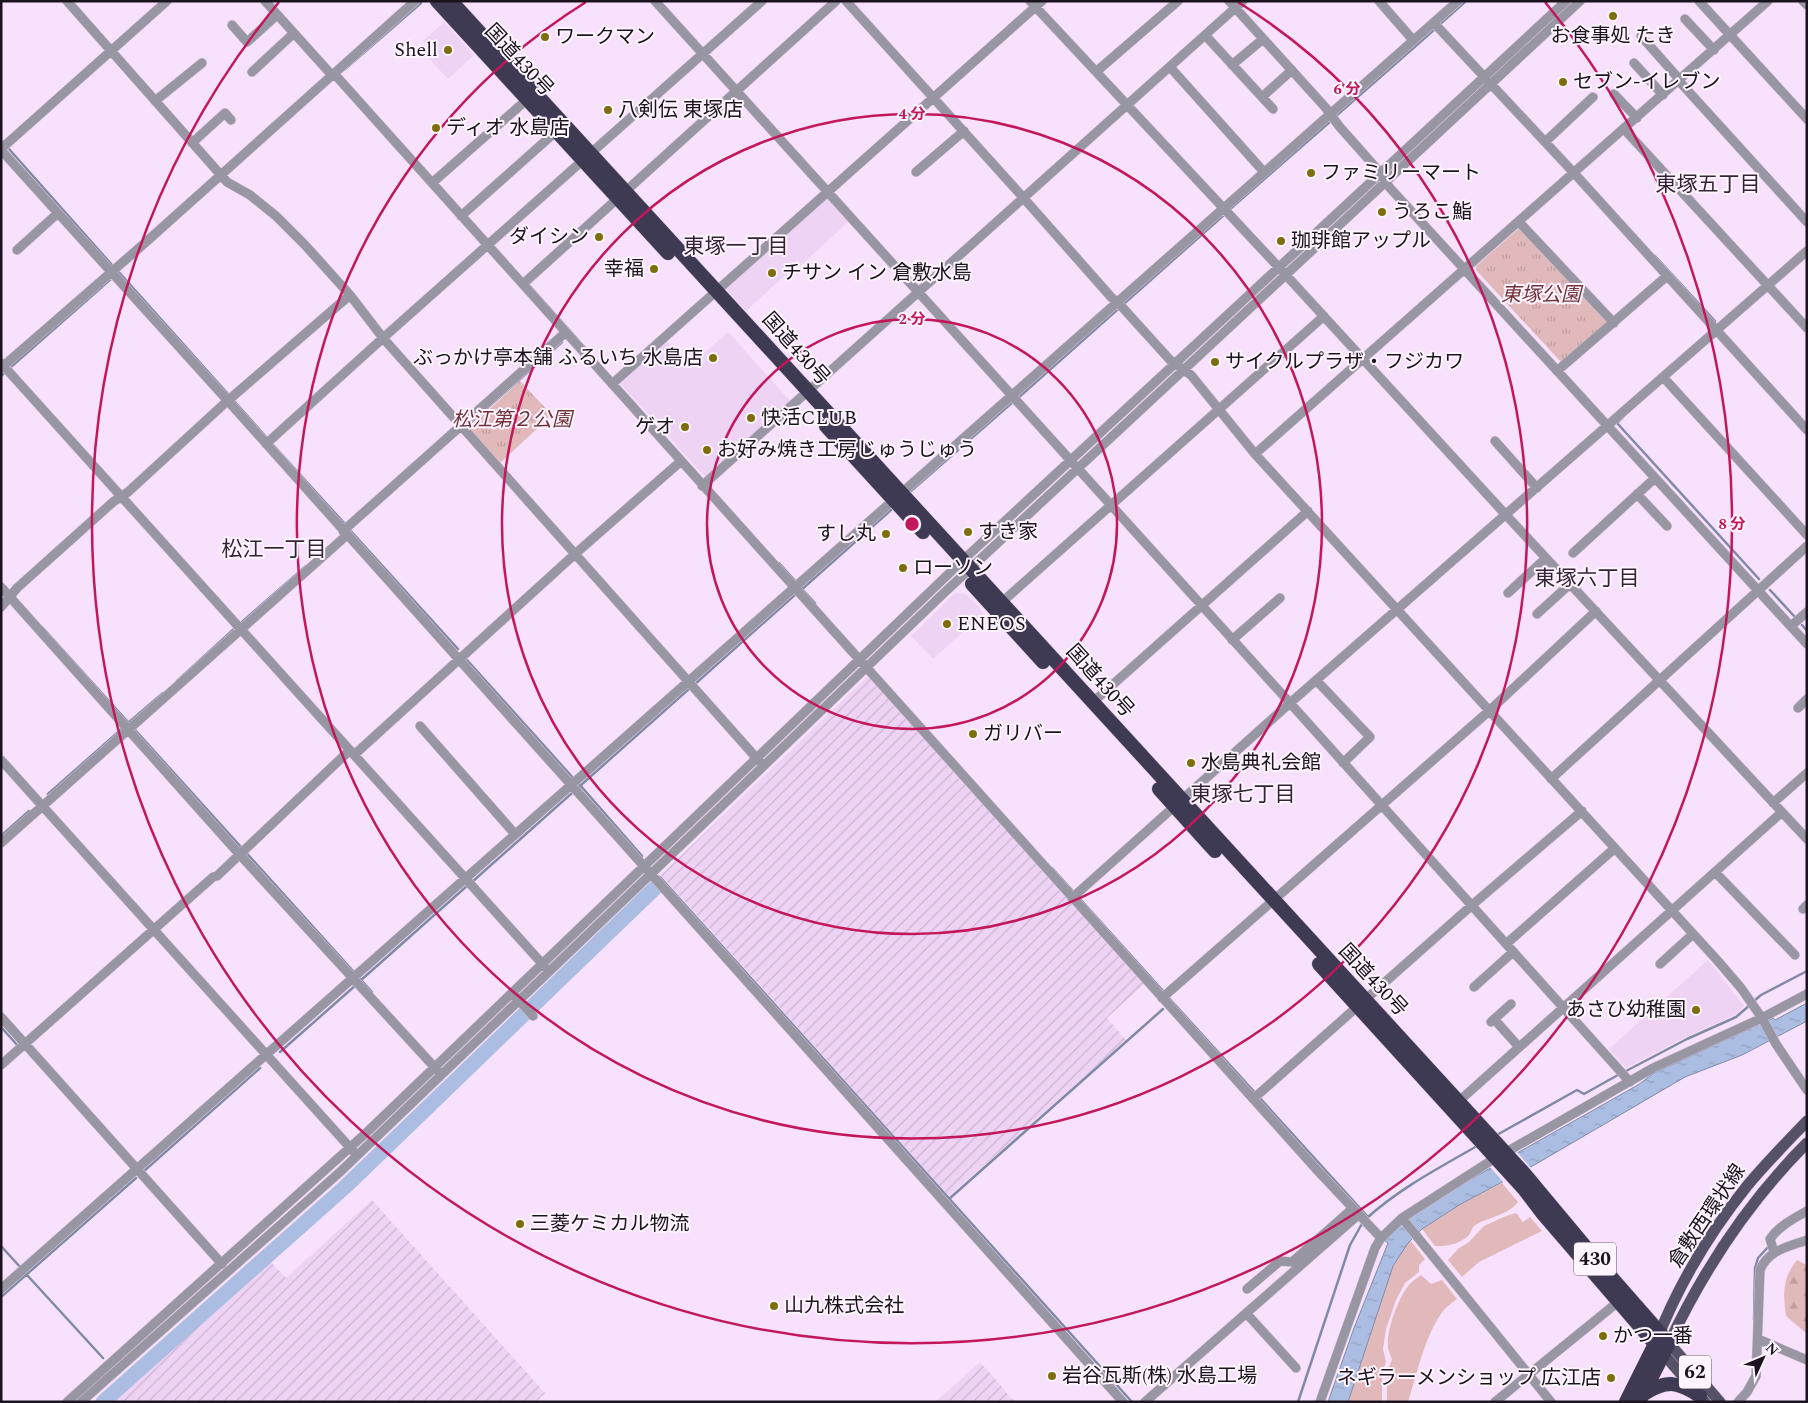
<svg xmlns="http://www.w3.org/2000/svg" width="1808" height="1403" viewBox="0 0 1808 1403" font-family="Spectral,'Noto Sans JP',serif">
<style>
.built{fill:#eed3f4}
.industrial{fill:url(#industrial-furrows)}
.grass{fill:url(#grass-tufts)}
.forest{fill:url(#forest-firs)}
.garden{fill:#e1b9bb}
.water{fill:url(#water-ripples);stroke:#808aa7}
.pier{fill:#f8e1fc}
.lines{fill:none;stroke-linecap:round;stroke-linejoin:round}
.stream{stroke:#808aa7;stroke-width:2.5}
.river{stroke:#abbde2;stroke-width:15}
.minor-casing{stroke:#d5c0d8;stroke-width:10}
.major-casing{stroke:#d5c0d8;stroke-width:12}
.highway-casing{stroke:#d5c0d8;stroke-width:15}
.minor{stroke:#9896a3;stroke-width:9}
.major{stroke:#555268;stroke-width:11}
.highway{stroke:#3f3a53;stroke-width:14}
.ring{fill:none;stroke:#c2185b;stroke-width:2.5}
.poi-dot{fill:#7d6e0b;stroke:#fdf4fe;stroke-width:2}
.labels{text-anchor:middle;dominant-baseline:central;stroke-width:4;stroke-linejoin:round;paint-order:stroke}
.shield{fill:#fdf4fe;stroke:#5f5660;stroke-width:1}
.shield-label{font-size:19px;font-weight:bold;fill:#1b131d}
.poi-label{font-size:20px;fill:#1b131d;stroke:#fdf4fe;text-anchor:start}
.street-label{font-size:20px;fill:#1b131d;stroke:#fdf4fe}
.park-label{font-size:20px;font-style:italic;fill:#713339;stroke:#fdf4fe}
.neighbourhood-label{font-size:21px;fill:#342337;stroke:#fdf4fe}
.centre{fill:#c2185b;stroke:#fdf4fe;stroke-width:2.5}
.ring-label{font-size:15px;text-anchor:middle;font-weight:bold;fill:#c2185b;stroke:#fdf4fe;stroke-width:4;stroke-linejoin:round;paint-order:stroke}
</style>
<defs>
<pattern id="industrial-furrows" width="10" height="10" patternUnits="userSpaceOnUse" patternTransform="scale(1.25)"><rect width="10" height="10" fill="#eed3f4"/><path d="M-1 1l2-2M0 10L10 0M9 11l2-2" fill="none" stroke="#ccb4d1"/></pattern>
<pattern id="grass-tufts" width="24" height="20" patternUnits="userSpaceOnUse" patternTransform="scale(1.25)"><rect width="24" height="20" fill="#e1b9bb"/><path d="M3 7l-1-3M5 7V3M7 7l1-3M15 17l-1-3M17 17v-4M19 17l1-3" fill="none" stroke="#c09ea0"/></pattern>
<pattern id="forest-firs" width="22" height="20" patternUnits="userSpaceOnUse" patternTransform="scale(1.25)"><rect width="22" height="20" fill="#e1b9bb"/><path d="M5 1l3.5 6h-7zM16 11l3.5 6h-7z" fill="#c09ea0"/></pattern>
<pattern id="water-ripples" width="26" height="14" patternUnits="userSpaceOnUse" patternTransform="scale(1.25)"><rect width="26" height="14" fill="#abbde2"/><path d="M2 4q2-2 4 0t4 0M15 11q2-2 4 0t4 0" fill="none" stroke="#93a2c1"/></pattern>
</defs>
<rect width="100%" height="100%" fill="#f8e1fc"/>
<path class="built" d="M444,22L474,55L448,79L424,53L429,48L423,41Z
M826,196L849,221L798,268L796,265L746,311L725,288Z
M728,332L790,401L706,478L618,381L665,339L690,366Z
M955,593L966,594L984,613L933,659L911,636Z
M1708,960L1744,1006L1736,1014L1686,1037L1626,1068L1609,1049Z"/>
<path class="industrial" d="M868,676L1144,984L1107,1018L1126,1040L949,1196L661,875Z
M372,1200L545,1393L536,1402H110L269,1260L286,1278Z
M980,1362L1015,1402H936Z"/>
<path class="grass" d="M1518,229H1522L1606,320V325L1564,361H1560L1476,270V266Z
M520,381L552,415L500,463L469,428Z"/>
<path class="forest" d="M1797,1260L1807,1265V1334L1786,1316C1783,1294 1782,1279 1797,1260Z"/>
<path class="garden" d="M1502,1183L1518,1202C1508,1215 1490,1217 1477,1224C1471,1227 1472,1232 1468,1236C1459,1244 1446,1247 1435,1246L1422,1229L1459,1205Z
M1516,1213L1523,1222L1530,1217L1542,1231L1479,1262L1462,1277L1448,1260L1458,1249L1469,1242L1484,1226L1506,1216Z
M1410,1240L1425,1259L1419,1265V1272L1405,1283L1396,1300L1386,1329L1383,1349L1386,1362L1382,1373V1402H1348L1393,1266Z
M1421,1275L1431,1284L1442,1280L1457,1299C1452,1303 1447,1306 1443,1311C1425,1335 1417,1374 1408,1402H1387V1371L1392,1360C1391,1356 1389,1352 1388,1348C1386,1331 1398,1298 1409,1285C1412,1281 1417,1278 1421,1275Z"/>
<path class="water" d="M1807,1003V1021L1742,1055L1685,1077L1536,1164L1459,1205L1422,1229L1408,1243L1393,1266L1348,1402H1328L1354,1328L1388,1243L1385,1241L1395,1230L1414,1215L1471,1179L1638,1085L1654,1073L1773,1018L1775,1020Z"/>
<path class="pier" d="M1517,1152L1531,1168L1504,1183L1490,1167Z"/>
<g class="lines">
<path class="stream" d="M1439,25L1466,1
M345,69L421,3
M1336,116L1435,29
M1,141L2,142
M9,149L112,265
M1229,210L1332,120
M1655,256L1715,321
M117,270L228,394
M528,284L596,360
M12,366L112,278
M1,376L4,373
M1018,398L1225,214
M235,402L267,438
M1623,417L1617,423L1759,579
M469,424L562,342
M273,445L345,524
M911,491L1014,401
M349,529L458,649
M779,563L797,583
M802,589L815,603
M801,590L891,510
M1770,590L1794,616
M242,622L306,566
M1802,625L1807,631
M42,627L372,992
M467,660L574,779
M177,681L234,629
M695,684L797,593
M128,723L163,693
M580,785L642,856
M48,794L124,727
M1,836L29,811
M1052,868L1164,992
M660,877L1132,1402
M472,882L690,688
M360,981L468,885
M1167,996L1368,1217
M1754,1001L1761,995L1807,971
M1,1027L18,1046
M280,1052L356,985
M1626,1071L1687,1039L1736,1017L1750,1005
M450,1079L453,1083
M1495,1136L1577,1090L1584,1094L1618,1075
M144,1171L260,1068
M949,1199L1163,1009
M1367,1218C1400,1188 1439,1168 1477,1146
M1,1246L22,1269
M27,1275L103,1358
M1,1297L136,1178
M1754,1320L1755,1268L1758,1258L1769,1246
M121,1379L124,1382
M1298,1402L1350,1245L1363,1222"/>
<path class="river" d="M103,1402L345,1187L656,887"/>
<defs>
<path id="minor" d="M67,1L227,182L250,195L276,216L305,245L350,295L383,338L760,762
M265,1L329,72L338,78L1317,1170L1381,1238
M655,1L1290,703L1630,1082
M846,1L1020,194L1111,297L1123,308L1170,360L1191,375L1255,454L1717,960L1741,988L1762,1018L1776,1044L1807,1090
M1030,1L1285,274L1506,515L1807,839
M1229,1L1325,107L1339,126L1377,169L1390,188L1807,644
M1379,1L1413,40
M1699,1L1807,119
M1803,1L1807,5
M1685,19L1714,50
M1434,23L1574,173L1807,430
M232,25L247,42L277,15
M1205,35L1262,97L1292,70
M1641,36L1680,80
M1634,63L1663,95
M1232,65L1263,39
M1170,67L1264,172
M1097,71L1178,1
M252,72L294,33
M1679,81L1807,222
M1614,94L1637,118
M1262,97L1273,109
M155,101L202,63
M1624,129L1807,328
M1545,142L1593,97
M192,143L225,113L231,120
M1,149L167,1
M1,150L228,401L1123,1402
M916,172L964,131
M432,183L531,96
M461,216L560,128
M1519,222L1614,323
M17,250L58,213
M523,284L836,1
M1,363L547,969
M1,368L146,242L415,1
M1557,371L1667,276
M1663,377L1807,535
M612,384L1042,1
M1495,441L1537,488
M266,444L383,338L762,1
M1255,454L1768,1
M702,486L1243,1
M1637,494L1667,526
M343,531L566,332
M1573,553L1655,478
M1,587L240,855L438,1071
M1508,593L1546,558
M1002,602L1324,316
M1,607L17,588L113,502L128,492L224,404L350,295
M1537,614L1570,584
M1791,626L1807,612
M1232,640L1280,598
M1316,680L1370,737L1343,763
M1092,703L1308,511
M1798,708L1807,699
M420,726L515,834
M354,755L575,554L680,462
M1,760L354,1152
M1551,779L1807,546
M1773,803L1807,773
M1,843L347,535
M1715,872L1795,955
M1072,898L1290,703L1807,251
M1803,909L1807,905
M1506,944L1615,848
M1660,964L1693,934
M1474,987L1513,952
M516,997L533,1016
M1162,998L1489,711L1596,611
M1,1017L222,1264
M1494,1019L1519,1047
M1491,1022L1511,1004
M1,1065L213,877L217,876L350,750
M1253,1099L1471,906L1582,811
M1458,1102L1782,812
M1402,1218L1551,1402
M1774,1252L1770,1239C1779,1226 1793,1219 1807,1211
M1,1289L1458,1
M1247,1289L1280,1261L1292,1262L1352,1209
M1246,1313L1296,1368
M1758,1339L1807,1360
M67,1402L365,1134L962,561L1566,1
M81,1402L340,1172L946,591L1580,1
M1145,1402L1358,1215
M1320,1402L1375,1248L1381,1238L1402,1218L1489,1162L1653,1068L1762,1018L1807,994
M1495,1402L1618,1302
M1738,1402L1747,1392L1756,1376L1760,1270C1768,1250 1788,1247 1807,1240"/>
<path id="major" d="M1705,1402L1655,1344C1677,1288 1709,1233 1747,1186C1766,1163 1787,1142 1807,1121
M1720,1402L1669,1343C1704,1269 1749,1201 1807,1143"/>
<path id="highway" d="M437,1L668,253
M451,1L1523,1172L1604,1269L1669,1343L1639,1402
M826,426L923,532
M972,584L1043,662
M1159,789L1215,851
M1319,964L1524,1189L1543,1214L1655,1344L1626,1402
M1644,1394C1667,1379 1678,1382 1700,1396"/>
</defs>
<use href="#minor" class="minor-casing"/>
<use href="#major" class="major-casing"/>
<use href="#highway" class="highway-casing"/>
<use href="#minor" class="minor"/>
<use href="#major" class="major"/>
<use href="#highway" class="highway"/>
</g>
<g class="ring">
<circle cx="912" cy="524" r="205"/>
<circle cx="912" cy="524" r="410"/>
<path d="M1238 2A615 615 0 1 1 586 2"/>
<path d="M1545 2A820 820 0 1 1 279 2"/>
</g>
<g class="poi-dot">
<circle cx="1613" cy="16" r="5"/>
<circle cx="545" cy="37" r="5"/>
<circle cx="448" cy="50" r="5"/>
<circle cx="1563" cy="82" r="5"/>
<circle cx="608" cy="110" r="5"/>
<circle cx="436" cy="128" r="5"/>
<circle cx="1311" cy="173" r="5"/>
<circle cx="1382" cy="212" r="5"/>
<circle cx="599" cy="237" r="5"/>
<circle cx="1281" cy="241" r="5"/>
<circle cx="654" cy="269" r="5"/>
<circle cx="772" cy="273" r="5"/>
<circle cx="713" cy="358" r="5"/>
<circle cx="1215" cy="362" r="5"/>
<circle cx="751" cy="418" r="5"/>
<circle cx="685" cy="427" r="5"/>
<circle cx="707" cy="450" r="5"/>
<circle cx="968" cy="532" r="5"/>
<circle cx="886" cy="534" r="5"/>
<circle cx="903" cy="568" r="5"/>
<circle cx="947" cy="624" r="5"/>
<circle cx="973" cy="734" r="5"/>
<circle cx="1191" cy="763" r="5"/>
<circle cx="1696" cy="1010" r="5"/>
<circle cx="520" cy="1224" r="5"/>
<circle cx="774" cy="1306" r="5"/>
<circle cx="1603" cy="1336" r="5"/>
<circle cx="1052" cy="1376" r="5"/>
<circle cx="1611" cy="1378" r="5"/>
</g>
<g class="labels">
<g class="shield">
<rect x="1574" y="1242.5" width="42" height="33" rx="4"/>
<rect x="1679" y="1355.5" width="32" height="33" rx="4"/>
</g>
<g class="shield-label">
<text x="1595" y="1259">430</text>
<text x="1695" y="1372">62</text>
</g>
<g class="poi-label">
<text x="1613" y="36" text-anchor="middle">お食事処 たき</text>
<text x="555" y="37">ワークマン</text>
<text x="438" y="50" text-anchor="end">Shell</text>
<text x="1573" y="82">セブン-イレブン</text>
<text x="618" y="110">八剣伝 東塚店</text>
<text x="446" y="128">ディオ 水島店</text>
<text x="1321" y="173">ファミリーマート</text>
<text x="1392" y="212">うろこ鮨</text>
<text x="589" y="237" text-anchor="end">ダイシン</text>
<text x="1291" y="241">珈琲館アップル</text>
<text x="644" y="269" text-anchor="end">幸福</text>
<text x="782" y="273">チサン イン 倉敷水島</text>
<text x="703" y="358" text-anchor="end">ぶっかけ亭本舗 ふるいち 水島店</text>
<text x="1225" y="362">サイクルプラザ・フジカワ</text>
<text x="761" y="418">快活CLUB</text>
<text x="675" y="427" text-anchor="end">ゲオ</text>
<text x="717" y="450">お好み焼き工房じゅうじゅう</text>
<text x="978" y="532">すき家</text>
<text x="876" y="534" text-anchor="end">すし丸</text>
<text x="913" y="568">ローソン</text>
<text x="957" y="624">ENEOS</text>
<text x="983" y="734">ガリバー</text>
<text x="1201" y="763">水島典礼会館</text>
<text x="1686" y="1010" text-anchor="end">あさひ幼稚園</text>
<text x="530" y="1224">三菱ケミカル物流</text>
<text x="784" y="1306">山九株式会社</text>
<text x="1613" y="1336">かつ一番</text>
<text x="1062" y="1376">岩谷瓦斯(株) 水島工場</text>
<text x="1601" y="1378" text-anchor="end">ネギラーメンショップ 広江店</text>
</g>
<g class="street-label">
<text transform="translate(519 60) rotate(47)">国道430号</text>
<text transform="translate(796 349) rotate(48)">国道430号</text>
<text transform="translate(1100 681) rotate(48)">国道430号</text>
<text transform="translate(1373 980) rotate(47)">国道430号</text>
<text transform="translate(1707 1216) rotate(-56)">倉敷西環状線</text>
</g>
<g class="park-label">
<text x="1541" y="295">東塚公園</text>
<text x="512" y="420">松江第２公園</text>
</g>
<g class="neighbourhood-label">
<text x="1708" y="185">東塚五丁目</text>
<text x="736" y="247">東塚一丁目</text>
<text x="274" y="550">松江一丁目</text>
<text x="1587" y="579">東塚六丁目</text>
<text x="1243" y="795">東塚七丁目</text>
</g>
</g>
<circle cx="912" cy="524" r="8" class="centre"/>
<g class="ring-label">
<text x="1347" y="94">6 分</text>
<text x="912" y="119">4 分</text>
<text x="912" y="324">2 分</text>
<text x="1732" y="529">8 分</text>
</g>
<rect width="1808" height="1403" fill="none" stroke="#1b131d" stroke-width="5"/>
<g transform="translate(1763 1358) rotate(46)" stroke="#fdf4fe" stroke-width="4" paint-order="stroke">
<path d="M0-4L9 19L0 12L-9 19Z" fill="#1b131d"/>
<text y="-8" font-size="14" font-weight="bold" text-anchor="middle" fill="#1b131d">N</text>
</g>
</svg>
